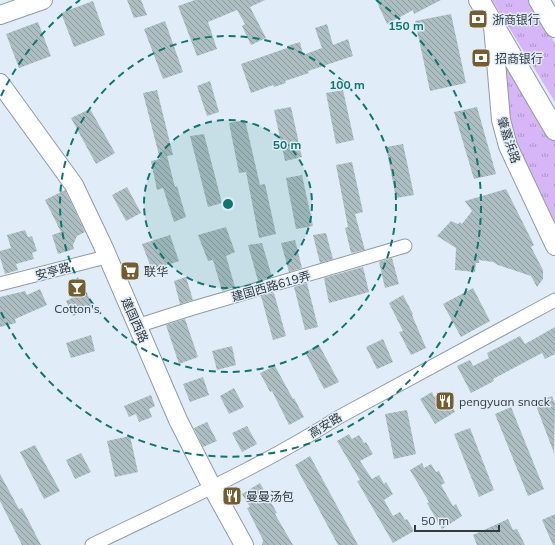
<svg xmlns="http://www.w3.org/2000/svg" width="555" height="545" viewBox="0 0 555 545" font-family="Mulish,'Noto Sans SC',sans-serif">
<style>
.grass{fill:url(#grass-tufts)}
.building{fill:url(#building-back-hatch)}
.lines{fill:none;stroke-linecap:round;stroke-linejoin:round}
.street-casing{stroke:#8f9ba5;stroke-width:15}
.secondary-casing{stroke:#8f9ba5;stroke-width:20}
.primary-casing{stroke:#8f9ba5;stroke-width:22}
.street{stroke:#fff;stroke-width:13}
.secondary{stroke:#fff;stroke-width:18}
.primary{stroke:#fff;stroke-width:20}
.ring{fill:none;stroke:#0f766e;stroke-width:2;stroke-dasharray:7 5}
.labels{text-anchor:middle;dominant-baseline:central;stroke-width:3;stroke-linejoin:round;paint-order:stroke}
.poi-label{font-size:12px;fill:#34393d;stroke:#e0edf8;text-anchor:start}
.street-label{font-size:12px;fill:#34393d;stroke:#e0edf8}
.centre{fill:#0f766e;stroke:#e0edf8;stroke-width:2}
.ring-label{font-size:12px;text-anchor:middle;font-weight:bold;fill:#0f766e;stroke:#e0edf8;stroke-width:3;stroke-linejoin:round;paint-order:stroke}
</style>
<defs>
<pattern id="grass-tufts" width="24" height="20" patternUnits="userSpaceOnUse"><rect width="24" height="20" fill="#d6b6f6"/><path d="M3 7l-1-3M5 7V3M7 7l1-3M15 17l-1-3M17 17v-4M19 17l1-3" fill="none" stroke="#ae95c8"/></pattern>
<pattern id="building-back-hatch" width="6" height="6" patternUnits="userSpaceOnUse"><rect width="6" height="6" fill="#acbec1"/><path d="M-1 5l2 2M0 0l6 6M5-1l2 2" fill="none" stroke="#8d9b9e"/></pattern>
</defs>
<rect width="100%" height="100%" fill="#e0edf8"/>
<path class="grass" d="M492,0H528L555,43V102Z
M501,50L555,140V230L511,136Z"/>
<path class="building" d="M127,0H141L147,15L134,18Z
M195,0H265L250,7L266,38L251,45L242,26L245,24L237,10L208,22L217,49L197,56L178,6Z
M376,0H441L414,14L413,10L387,24Z
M93,1L105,35L74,47L61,13Z
M451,14L466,83L430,91L415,21Z
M165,21L183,72L163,79L144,29Z
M38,22L51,56L19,68L6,34Z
M327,24L333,45L348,39L353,56L308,71L309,73L285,81L286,83L274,87L273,85L251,93L241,64L287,48V46L300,42L303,55L322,48L315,28Z
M210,81L219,112L207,116L197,86Z
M157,90L173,155L167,156L175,187L177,186L186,217L174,222L163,188L157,190L151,161L160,159L143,93Z
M343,90L354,140L336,144L326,93Z
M291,107L302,157L285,161L274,110Z
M477,107L496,174L474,179L454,112Z
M90,109L115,153L96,164L71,118Z
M245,120L260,185L265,184L276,234L259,238L246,172L239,173L229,123Z
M204,134L222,203L208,207L190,136Z
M403,144L414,195L396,198L386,147Z
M352,162L363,212L355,214L365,250L351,253L345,228L348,227L336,165Z
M302,175L313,226L296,229L286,178Z
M127,187L141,213L126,221L112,195Z
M506,189L534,245L531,247L543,270V279L537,287L531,276L498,265L493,262L479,260V263H476L475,272L455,270L456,248L437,236L451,221L458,224L460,222L462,224L472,211L465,201Z
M65,190L85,232L77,236L73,245L74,249L58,254L52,235L61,232L45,200Z
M226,227L235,252L226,256L235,287L222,291L213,260L208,261L198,235Z
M25,230L28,237L32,236L37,251L32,253L34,259L16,264L18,270L5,274L0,257V251L11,248L7,235Z
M326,233L333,259L320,263L313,235Z
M170,235L179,261L152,270L142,244Z
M295,240L302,268L289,272L281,243Z
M262,243L272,277L258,281L248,245Z
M392,258L399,284L385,288L379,262Z
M363,267L369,292L329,303L324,278Z
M186,277L193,300L180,304L174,281Z
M307,283L318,327L305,330L294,287Z
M473,288L490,321L461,337L443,304Z
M40,289L47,305L15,319L16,323L0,327V297L25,291L27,295Z
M86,291L93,307L73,316L66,301Z
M274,293L286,336L273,340L261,296Z
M403,295L413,314L412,315L426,348L411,355L399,332L403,331L389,303Z
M185,319L198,357L179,364L166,325Z
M555,327V354L545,359L542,353L493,379L494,381L471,393L457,366L470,360L473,366L489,358L487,353L520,336L525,344Z
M91,335L95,351L71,358L66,343Z
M383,339L393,362L377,369L366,347Z
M319,345L339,382L324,389L305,352Z
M232,346L236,365L217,370L212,351Z
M275,366L293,399L294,398L304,417L289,425L272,391L270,392L260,373Z
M203,377L209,395L190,402L183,384Z
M234,388L244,407L229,414L220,396Z
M432,392L434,397L441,393L446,401L449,400L455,412L435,424L420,399Z
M151,395L155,406L149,409L152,417L139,422L136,414L129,417L124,406Z
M552,396L555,404L554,453L535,403Z
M511,407L544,489L528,496L495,414Z
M407,410L416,454L394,459L385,414Z
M207,422L217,441L203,447L194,428Z
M247,426L257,444L242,452L232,433Z
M470,428L494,490L479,497L454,434Z
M349,434L352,439L359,435L364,443L366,442L373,454L360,461L372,479L379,475L384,484L386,482L393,494L384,500L393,516L400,512L405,520L407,519L414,531L393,543L357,481L360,480L337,441Z
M130,436L138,472L115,477L107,441Z
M35,445L60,491L44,499L20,452Z
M81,453L91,472L75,479L66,460Z
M310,456L358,545H338L295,465Z
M422,463L424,468L431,464L436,472L439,471L445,483L441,485L453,506L456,504L462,516L442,529L427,503L429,502L410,470Z
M0,474L19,509L22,508L41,545H22L0,501Z
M260,483L277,513L275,514L293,545H262L263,540L247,508L250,507L242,494Z
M555,514V545H553L542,520Z
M508,519L513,530L517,529L525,545H477L473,535Z"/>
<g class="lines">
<defs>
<path id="street" d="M0,284L106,257
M137,326L190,309L405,246
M92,545C176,504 261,467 339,417L555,300"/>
<path id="secondary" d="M0,15L43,0
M493,26L501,120L508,146L555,246
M0,83L74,185L103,246L178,420L212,487L244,545"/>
<path id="primary" d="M479,0L555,130
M539,0L555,27"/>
</defs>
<use href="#street" class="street-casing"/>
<use href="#secondary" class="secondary-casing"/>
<use href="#primary" class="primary-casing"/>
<use href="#street" class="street"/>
<use href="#secondary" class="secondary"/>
<use href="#primary" class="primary"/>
</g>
<circle cx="228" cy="204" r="84" fill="#0f766e" fill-opacity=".12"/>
<g class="ring">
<circle cx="228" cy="204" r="84"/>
<circle cx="228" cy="204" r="168"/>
<path d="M1 96A252 252 0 0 1 80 0M376 0A252 252 0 1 1 1 312"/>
</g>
<defs>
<symbol id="bank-square" viewBox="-11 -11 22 22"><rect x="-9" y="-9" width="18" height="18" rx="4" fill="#755d2e" stroke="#e0edf8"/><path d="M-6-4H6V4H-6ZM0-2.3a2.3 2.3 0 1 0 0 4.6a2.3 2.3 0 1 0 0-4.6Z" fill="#fff"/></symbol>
<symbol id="supermarket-square" viewBox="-11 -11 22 22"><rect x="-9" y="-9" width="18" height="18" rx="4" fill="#755d2e" stroke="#e0edf8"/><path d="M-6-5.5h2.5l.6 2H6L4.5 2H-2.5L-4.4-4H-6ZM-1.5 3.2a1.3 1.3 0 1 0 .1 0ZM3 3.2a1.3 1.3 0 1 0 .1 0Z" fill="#fff"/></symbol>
<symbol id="bar-square" viewBox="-11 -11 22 22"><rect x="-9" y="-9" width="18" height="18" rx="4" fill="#755d2e" stroke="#e0edf8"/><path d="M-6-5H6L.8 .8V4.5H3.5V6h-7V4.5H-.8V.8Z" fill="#fff"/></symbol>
<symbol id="restaurant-square" viewBox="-11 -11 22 22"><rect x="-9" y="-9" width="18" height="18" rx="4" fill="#755d2e" stroke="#e0edf8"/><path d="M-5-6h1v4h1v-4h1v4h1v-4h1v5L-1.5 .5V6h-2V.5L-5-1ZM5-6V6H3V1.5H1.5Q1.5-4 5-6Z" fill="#fff"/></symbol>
</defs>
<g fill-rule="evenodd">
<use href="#bank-square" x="467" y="8" width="22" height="22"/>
<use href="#bank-square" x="470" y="47" width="22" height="22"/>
<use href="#supermarket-square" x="119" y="260" width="22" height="22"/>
<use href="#bar-square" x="66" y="277" width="22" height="22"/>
<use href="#restaurant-square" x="434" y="390" width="22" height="22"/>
<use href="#restaurant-square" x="221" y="485" width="22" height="22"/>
</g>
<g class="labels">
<g class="poi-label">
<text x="492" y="19">浙商银行</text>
<text x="495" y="58">招商银行</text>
<text x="144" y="271">联华</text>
<text x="77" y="308" text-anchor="middle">Cotton's</text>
<text x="459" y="401">pengyuan snack</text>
<text x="246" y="496">曼曼汤包</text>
</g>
<g class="street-label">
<text transform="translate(509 140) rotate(72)">肇嘉浜路</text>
<text transform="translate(53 271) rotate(-15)">安亭路</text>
<text transform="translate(271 286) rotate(-16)">建国西路619弄</text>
<text transform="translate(135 320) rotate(66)">建国西路</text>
<text transform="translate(325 425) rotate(-31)">高安路</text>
</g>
</g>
<circle cx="228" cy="204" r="6" class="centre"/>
<g class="ring-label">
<text x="406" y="30">150 m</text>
<text x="347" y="89">100 m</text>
<text x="287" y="149">50 m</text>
</g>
<path d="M415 525v6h84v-6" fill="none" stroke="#34393d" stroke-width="2"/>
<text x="421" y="525" font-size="12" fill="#34393d" stroke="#e0edf8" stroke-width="3" paint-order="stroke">50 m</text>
</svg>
